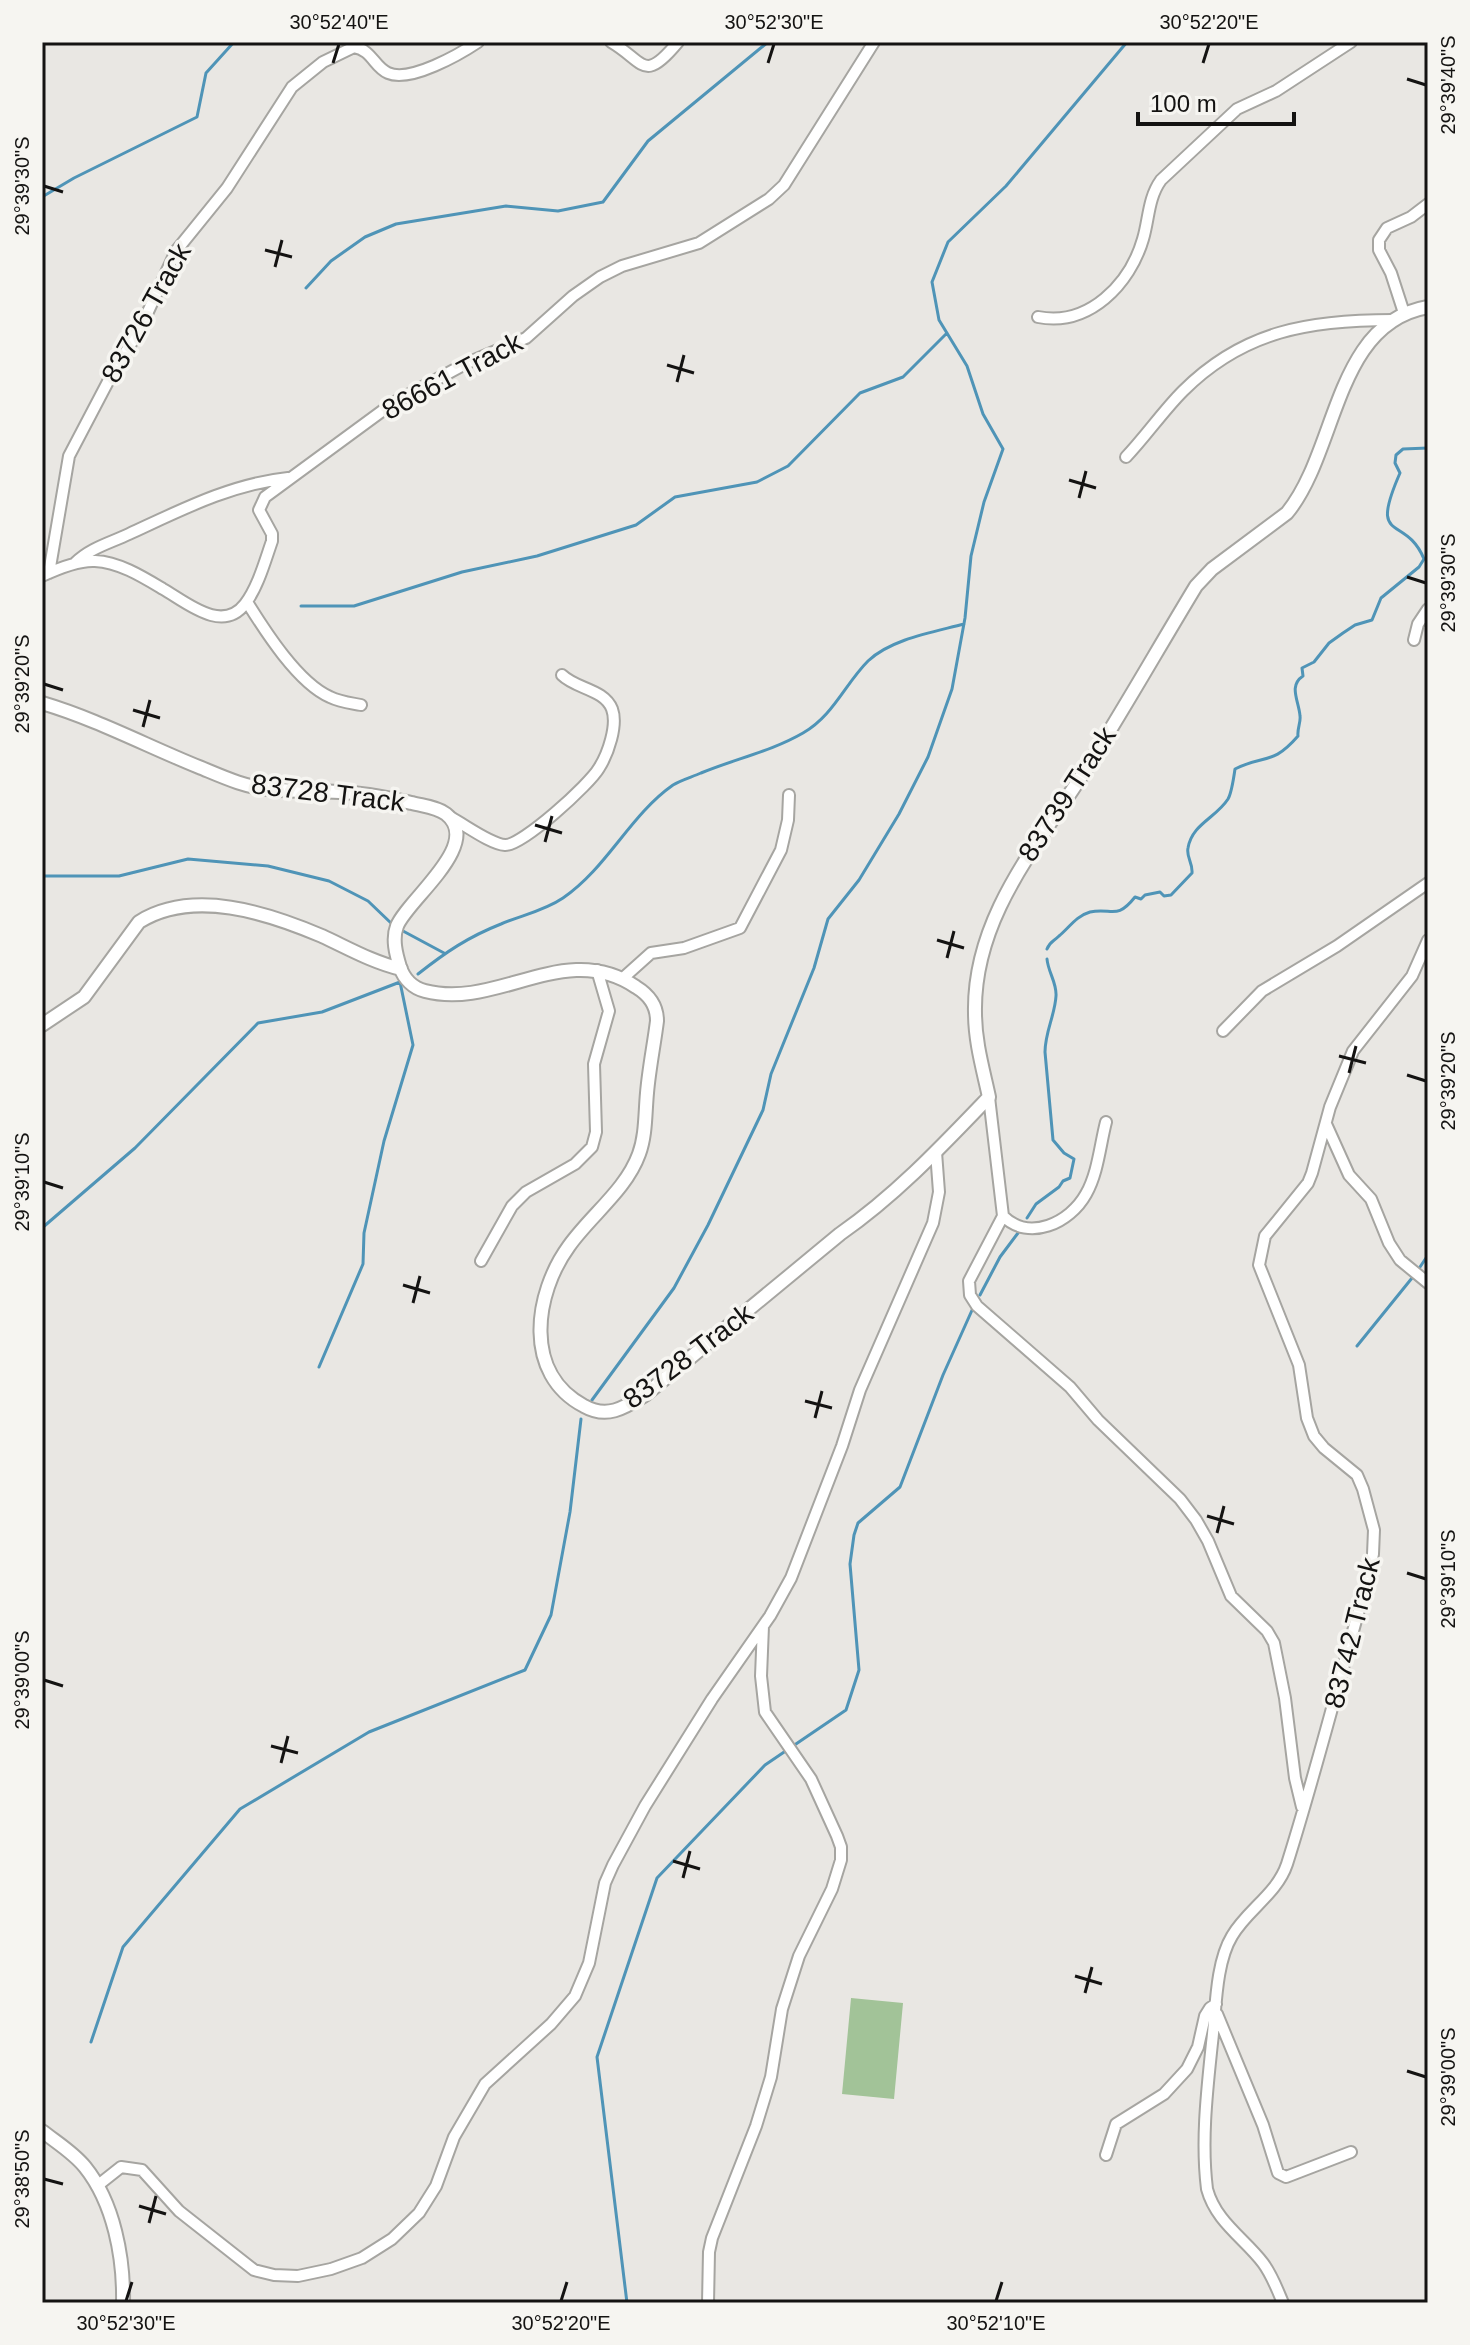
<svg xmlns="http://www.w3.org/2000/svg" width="1470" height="2345" viewBox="0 0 1470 2345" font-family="Arial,sans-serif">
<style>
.green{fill:#a2c398}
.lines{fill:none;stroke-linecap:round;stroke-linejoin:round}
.stream{stroke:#4f94b7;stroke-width:3}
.minor-casing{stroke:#a6a5a1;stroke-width:14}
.tertiary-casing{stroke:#a6a5a1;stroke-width:16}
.minor{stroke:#fff;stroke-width:10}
.tertiary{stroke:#fff;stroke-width:12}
.ticks{fill:none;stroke:#141312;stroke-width:3}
.labels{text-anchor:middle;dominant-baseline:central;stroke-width:7;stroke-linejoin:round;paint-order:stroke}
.street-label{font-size:28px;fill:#141312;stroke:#f6f5f1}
.neatline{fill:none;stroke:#141312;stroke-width:3}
.ticks-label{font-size:20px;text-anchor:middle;fill:#141312}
</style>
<rect width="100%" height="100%" fill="#e9e7e3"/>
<path class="green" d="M851,1998L903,2003L894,2099L842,2094Z"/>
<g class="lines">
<path class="stream" d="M42,197L74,178L197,117L206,73L234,42
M306,288L331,261L365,237L396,224L506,206L558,211L603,202L648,141L768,42
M301,606H354L462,572L537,556L636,525L675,497L757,482L788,466L860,393L903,377L947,333
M42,876H119L188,859L268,866L329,881L368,901L392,924
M403,931L444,953
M1047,949C1050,941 1053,942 1059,936C1069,928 1076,916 1090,912C1112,907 1116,921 1135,897L1141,899L1145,895L1160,892L1164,896L1171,895L1192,873C1193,863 1186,857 1188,848C1192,824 1216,818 1228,799C1231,794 1234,776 1235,769C1265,754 1272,766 1298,736C1297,729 1301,722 1300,716C1299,701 1288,686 1303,676L1302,668L1314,662L1329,643L1343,633L1355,625L1372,620L1381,598L1419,567L1424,559C1405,513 1368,546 1400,473L1395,463L1396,455L1403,449L1428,448
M418,974C446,952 468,937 501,924C522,915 544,911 563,898C607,868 630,815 673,785C681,780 692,777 701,773C735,759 772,751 803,733C833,716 845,684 868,661C891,639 934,632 964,624
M1027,1218L1036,1204L1059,1187L1063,1181L1070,1178L1074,1159L1064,1153L1053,1140L1045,1052C1045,1032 1055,1015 1056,996C1057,983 1048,972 1047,959
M42,1228L135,1148L258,1023L322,1012L400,982L413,1045L384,1141L364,1233L363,1264L319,1367
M1418,1270L1428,1255
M980,1295L1000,1257L1018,1233
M1357,1346L1412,1278
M592,1400L674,1288L708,1225L763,1110L771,1074L814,968L828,919L859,880L899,814L928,757L952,689L965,618L971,556L984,502L1003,449L983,414L967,366L939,320L932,282L948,242L1006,186L1127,42
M91,2042L123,1947L240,1809L369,1732L525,1670L551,1615L570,1512L581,1419
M627,2303L597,2057L657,1878L765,1765L846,1710L859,1670L850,1564L854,1535L858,1523L900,1487L943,1375L973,1308"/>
<defs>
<path id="minor" d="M611,42C645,62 643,84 678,42
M1404,313L1391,273L1379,250V240L1387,228L1411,217L1428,204
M1038,317C1089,327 1130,284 1143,239C1149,219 1148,198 1161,180L1237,109L1276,91L1351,42
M1126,457C1146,436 1163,411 1183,391C1244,330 1311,320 1393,320
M75,563C90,548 110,543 129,534C181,510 231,484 288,478
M49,573L69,456L112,374L140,329L176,251L227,188L292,87L323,62L354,47C372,50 374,67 388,73C410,83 460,54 478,42
M42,576C57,569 78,560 95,561C119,562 143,577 163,589C186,602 222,634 245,604C258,587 265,561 272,541V534L259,510L265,497L393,403L465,364L526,338L573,296L600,277L622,266L699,243L769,199L784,185L874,42
M247,602C265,631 298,683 330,697C340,702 351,703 361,705
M1414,640L1418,624L1428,609
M450,817C464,824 490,844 505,845C522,846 590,784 599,768C608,754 618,725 612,709C604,689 576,689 562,675
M622,979L651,953L684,948L740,928L781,850L788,820L789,795
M1223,1031L1262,991L1337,946L1428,883
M989,1097L1003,1216C1029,1242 1070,1223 1086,1194C1098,1173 1100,1145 1106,1122
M1326,1124L1349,1175L1371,1199L1389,1243L1400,1260L1428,1283
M1003,1216L969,1281L970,1295L977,1306L1070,1387L1098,1420L1180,1499L1196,1520L1208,1541L1231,1596L1267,1631L1274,1643L1285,1698L1295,1778L1302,1807
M481,1261L512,1206L526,1192L575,1164L592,1147L596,1132L594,1064L609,1011L597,970
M1217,2014L1263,2125L1278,2173L1286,2177L1351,2152
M1106,2155L1116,2124L1164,2094L1187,2069L1198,2047L1205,2016L1210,2008L1216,2004
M97,2186L121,2167L142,2170L179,2211L254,2270L274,2275L298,2276L331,2269L362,2258L392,2239L419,2213L436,2186L454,2137L485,2084L551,2024L575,1996L589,1963L605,1883L613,1865L645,1806L712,1699L770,1616L791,1578L842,1446L860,1390L933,1223L939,1192L936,1152
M708,2303L709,2252L712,2238L756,2126L771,2077L782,2009L799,1956L832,1889L841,1860V1847L837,1836L811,1779L765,1712L761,1676L763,1626
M1283,2303C1277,2289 1272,2275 1263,2263C1244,2238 1216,2222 1207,2189C1201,2141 1207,2091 1212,2043C1216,2012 1215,1964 1232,1936C1247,1910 1277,1894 1287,1864C1317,1769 1341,1673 1368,1577L1373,1554L1374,1530L1363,1489L1357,1475L1324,1448L1314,1436L1307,1418L1299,1365L1259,1265L1265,1236L1308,1183L1312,1173L1330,1107L1353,1051L1412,976L1428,940"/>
<path id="tertiary" d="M42,703C96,719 147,746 199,767C221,776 244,787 268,789C292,792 316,790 340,792C365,793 388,798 412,803C423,806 437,807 446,814C484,844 407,900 397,926C392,939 396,954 400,967C404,979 413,988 425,991C498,1010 565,939 636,987C649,995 657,1005 657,1021C654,1045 649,1069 647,1093C645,1114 646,1135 639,1154C626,1190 591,1215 569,1246C534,1294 523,1374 584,1406C607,1419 624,1408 645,1395L840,1234C896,1195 942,1146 989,1097C983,1069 975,1042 975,1013C973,917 1038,845 1086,769C1124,709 1159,647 1196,586L1212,569L1287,513C1338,451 1334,323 1428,307
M42,1025L84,997L139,922C193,888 268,913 322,936C348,948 372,962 401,969
M42,2131C56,2142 74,2153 85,2167C114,2203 124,2258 123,2303"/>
</defs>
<use href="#minor" class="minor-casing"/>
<use href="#tertiary" class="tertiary-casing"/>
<use href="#minor" class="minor"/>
<use href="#tertiary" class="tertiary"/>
</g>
<path class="ticks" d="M333,63L339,44M768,63L774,44M1203,63L1209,44M1407,79L1426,85M44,186L63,192M265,250L292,257M275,267L282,240M667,365L694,373M677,382L684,355M1069,480L1096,488M1079,498L1086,471M1407,577L1426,583M44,684L63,690M133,710L160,718M143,727L150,700M535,825L562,833M545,842L552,816M937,940L964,948M947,958L954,931M1339,1056L1366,1063M1349,1073L1356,1046M1407,1075L1426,1081M44,1182L63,1188M403,1285L430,1293M413,1303L420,1276M805,1401L832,1408M815,1418L822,1391M1207,1516L1234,1524M1217,1533L1224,1506M1407,1573L1426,1579M44,1680L63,1686M271,1746L298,1753M281,1763L288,1736M673,1861L700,1869M683,1878L690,1851M1075,1976L1102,1984M1085,1993L1092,1967M1407,2071L1426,2077M44,2179L63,2184M139,2206L166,2214M149,2223L156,2196M126,2301L132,2282M561,2301L567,2282M996,2301L1002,2282"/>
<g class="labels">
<g class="street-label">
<text transform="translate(146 313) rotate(-61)">83726 Track</text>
<text transform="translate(452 376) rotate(-28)">86661 Track</text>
<text transform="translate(328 793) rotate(7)">83728 Track</text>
<text transform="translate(1067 794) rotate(-57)">83739 Track</text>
<text transform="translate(688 1356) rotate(-37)">83728 Track</text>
<text transform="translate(1352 1633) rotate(-76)">83742 Track</text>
</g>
</g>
<rect width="1470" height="2345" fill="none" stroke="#f6f5f1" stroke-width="88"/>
<path d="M1138 112v12h156v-12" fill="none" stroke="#141312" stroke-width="4"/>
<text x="1150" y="112" font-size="24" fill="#141312" stroke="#f6f5f1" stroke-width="6" paint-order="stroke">100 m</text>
<rect x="44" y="44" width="1382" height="2257" class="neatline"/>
<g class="ticks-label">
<text x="339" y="29">30°52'40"E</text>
<text x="774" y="29">30°52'30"E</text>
<text x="1209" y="29">30°52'20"E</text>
<text transform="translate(1448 85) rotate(-90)" y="7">29°39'40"S</text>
<text transform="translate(22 186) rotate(-90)" y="7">29°39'30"S</text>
<text transform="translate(1448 583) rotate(-90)" y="7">29°39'30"S</text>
<text transform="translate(22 684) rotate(-90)" y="7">29°39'20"S</text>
<text transform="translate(1448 1081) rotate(-90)" y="7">29°39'20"S</text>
<text transform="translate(22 1182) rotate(-90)" y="7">29°39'10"S</text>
<text transform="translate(1448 1579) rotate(-90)" y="7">29°39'10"S</text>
<text transform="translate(22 1680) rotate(-90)" y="7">29°39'00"S</text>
<text transform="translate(1448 2077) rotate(-90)" y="7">29°39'00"S</text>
<text transform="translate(22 2179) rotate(-90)" y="7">29°38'50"S</text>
<text x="126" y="2330">30°52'30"E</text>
<text x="561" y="2330">30°52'20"E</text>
<text x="996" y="2330">30°52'10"E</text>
</g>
</svg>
